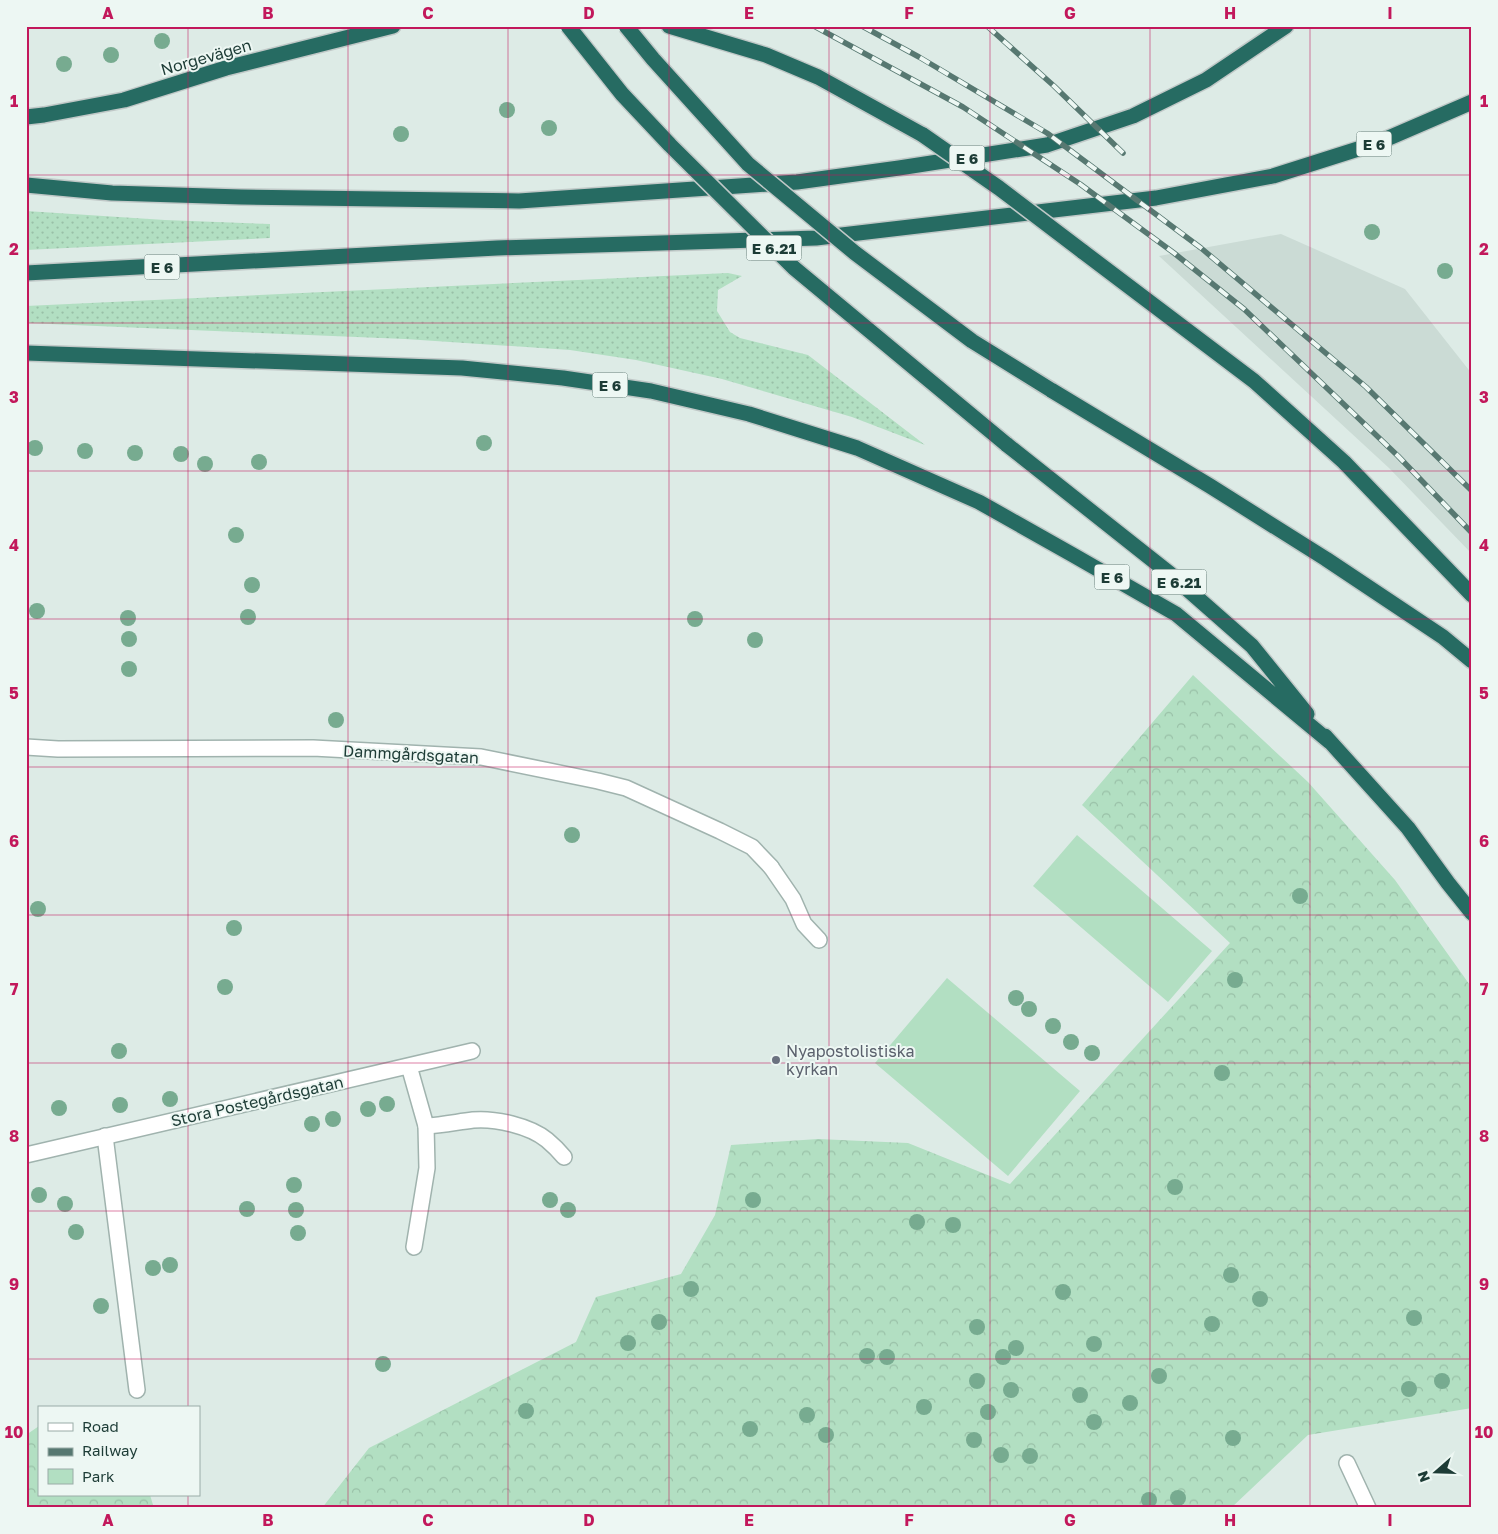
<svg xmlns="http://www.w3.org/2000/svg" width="1498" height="1534" viewBox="0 0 1498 1534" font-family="'Golos Text',sans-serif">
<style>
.built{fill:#cbdbd5}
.grass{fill:url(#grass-dots)}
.forest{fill:url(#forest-crowns)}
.park{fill:#b2dfc2}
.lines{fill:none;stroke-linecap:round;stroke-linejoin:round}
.service-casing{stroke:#a0b3ae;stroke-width:18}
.minor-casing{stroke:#a0b3ae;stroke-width:18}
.motorway-casing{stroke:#c0c8c7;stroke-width:18}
.service{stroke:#fff;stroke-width:15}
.minor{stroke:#fff;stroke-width:15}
.motorway{stroke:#266b62;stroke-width:15}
.rail-casing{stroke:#577871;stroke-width:5.5}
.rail{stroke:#edf7f3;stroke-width:4;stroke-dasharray:11;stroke-linecap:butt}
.motorway-bridge-casing{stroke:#c0c8c7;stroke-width:18;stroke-linecap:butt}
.motorway-bridge{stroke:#266b62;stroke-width:15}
.tree{fill:#77ab90}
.grid{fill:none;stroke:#c2185b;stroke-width:1;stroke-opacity:0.55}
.worship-dot{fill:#6b7280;stroke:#edf7f3;stroke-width:2}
.labels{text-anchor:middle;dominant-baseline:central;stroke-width:4;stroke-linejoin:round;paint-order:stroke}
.shield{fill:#edf7f3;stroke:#5b746f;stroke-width:1}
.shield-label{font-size:15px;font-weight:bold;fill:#1d3c36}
.street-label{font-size:16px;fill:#1d3c36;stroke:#edf7f3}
.worship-label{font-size:16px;fill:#5b616d;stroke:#edf7f3;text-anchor:start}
.neatline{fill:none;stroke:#c2185b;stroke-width:2}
.grid-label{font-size:16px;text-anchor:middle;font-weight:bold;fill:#c2185b}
</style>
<defs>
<pattern id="grass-dots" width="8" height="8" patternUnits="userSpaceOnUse" patternTransform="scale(1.25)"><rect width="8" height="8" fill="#b2dfc2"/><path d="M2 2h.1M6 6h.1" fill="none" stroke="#99c0a7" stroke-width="1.8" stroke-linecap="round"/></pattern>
<pattern id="forest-crowns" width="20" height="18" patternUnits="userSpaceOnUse" patternTransform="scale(1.25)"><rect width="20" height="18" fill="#b2dfc2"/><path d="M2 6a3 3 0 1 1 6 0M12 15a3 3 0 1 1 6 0" fill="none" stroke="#99c0a7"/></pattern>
</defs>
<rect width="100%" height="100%" fill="#ddebe6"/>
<path class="built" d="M1281,234L1405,289L1472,374V554L1389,468L1159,256Z"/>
<path class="grass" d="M26,211L165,220L270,224V238L26,250Z
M728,273L742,276L718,290L717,311L730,332L740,338L808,355L925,445L852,417L722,379L636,360L570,350L405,339L26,323V306Z"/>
<path class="forest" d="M1193,675L1308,782L1395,880L1472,988V1408L1308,1435L1231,1508H322L369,1448L576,1342L596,1297L681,1274L715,1215L731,1145L818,1139L908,1143L1010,1184L1230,943L1082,805Z
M39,1426V1495H150L154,1508H26V1435Z"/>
<path class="park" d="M1077,835L1212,951L1168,1002L1033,886Z
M947,978L1080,1091L1008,1176L875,1063Z"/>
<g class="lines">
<defs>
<path id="service" d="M771,867L793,899L804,924L819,940
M105,1136L137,1390
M414,1247L427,1168L426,1126"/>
<path id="minor" d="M26,747L58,749L313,748L481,757L598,781L626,788L720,831L752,847L771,867
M409,1066L426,1126C442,1125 457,1122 473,1120C495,1118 530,1126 547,1140C553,1145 559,1151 564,1157
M26,1155L472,1051
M1347,1463L1368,1508"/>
<path id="motorway" d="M669,26L766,55L818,77L923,135
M26,117L44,115L124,100L226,68L393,26
M26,185L112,193L241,197L519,201L797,182L899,168L1047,145L1133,116L1206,80L1286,26
M1082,251L1254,381L1344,462L1472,595
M26,273L497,248L816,238L1156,198L1273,176L1377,143L1472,102
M26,353L462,368L563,378L651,391L749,414L857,448L979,502L1073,555L1176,614L1330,742
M1051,390L1210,486L1326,559L1443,637L1472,661
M1006,444L1169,573L1252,646L1307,714
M1325,736L1408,828L1448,883L1472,913"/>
</defs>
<use href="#service" class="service-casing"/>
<use href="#minor" class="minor-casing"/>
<use href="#motorway" class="motorway-casing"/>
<use href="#service" class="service"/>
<use href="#minor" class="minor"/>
<use href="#motorway" class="motorway"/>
<defs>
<path id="rail" d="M814,26L963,107L1080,184L1174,253L1244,309L1398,456L1472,533
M862,26L919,57L1047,133L1201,248L1366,387L1472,491
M987,26L1054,86L1123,153"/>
</defs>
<use href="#rail" class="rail-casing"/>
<use href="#rail" class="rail"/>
<defs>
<path id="motorway-bridge" d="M568,26L622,94L670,145L794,268L1006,444
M626,26L653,59L748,164L855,253L972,341L1051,390
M923,135L999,188L1082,251"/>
</defs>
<use href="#motorway-bridge" class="motorway-bridge-casing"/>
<use href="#motorway-bridge" class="motorway-bridge"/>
</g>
<g class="tree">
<circle cx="162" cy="41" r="8"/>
<circle cx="111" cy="55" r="8"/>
<circle cx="64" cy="64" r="8"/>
<circle cx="507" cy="110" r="8"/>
<circle cx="549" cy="128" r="8"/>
<circle cx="401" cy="134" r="8"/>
<circle cx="1372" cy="232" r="8"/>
<circle cx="1445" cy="271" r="8"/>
<circle cx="484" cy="443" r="8"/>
<circle cx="35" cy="448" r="8"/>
<circle cx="85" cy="451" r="8"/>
<circle cx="135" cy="453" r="8"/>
<circle cx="181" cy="454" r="8"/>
<circle cx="259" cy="462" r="8"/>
<circle cx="205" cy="464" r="8"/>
<circle cx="236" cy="535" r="8"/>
<circle cx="252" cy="585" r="8"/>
<circle cx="37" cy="611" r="8"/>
<circle cx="248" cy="617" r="8"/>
<circle cx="128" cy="618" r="8"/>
<circle cx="695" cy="619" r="8"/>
<circle cx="129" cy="639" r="8"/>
<circle cx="755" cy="640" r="8"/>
<circle cx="129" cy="669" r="8"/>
<circle cx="336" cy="720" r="8"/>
<circle cx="572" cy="835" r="8"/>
<circle cx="1300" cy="896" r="8"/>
<circle cx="38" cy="909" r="8"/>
<circle cx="234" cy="928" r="8"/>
<circle cx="1235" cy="980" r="8"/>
<circle cx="225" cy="987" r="8"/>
<circle cx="1016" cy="998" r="8"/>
<circle cx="1029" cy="1009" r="8"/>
<circle cx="1053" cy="1026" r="8"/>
<circle cx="1071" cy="1042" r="8"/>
<circle cx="119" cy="1051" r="8"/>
<circle cx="1092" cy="1053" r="8"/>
<circle cx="1222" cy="1073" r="8"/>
<circle cx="170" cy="1099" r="8"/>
<circle cx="387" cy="1104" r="8"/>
<circle cx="120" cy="1105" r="8"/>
<circle cx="59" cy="1108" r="8"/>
<circle cx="368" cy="1109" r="8"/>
<circle cx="333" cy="1119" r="8"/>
<circle cx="312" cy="1124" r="8"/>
<circle cx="294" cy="1185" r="8"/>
<circle cx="1175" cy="1187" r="8"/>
<circle cx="39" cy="1195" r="8"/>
<circle cx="550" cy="1200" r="8"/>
<circle cx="753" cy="1200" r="8"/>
<circle cx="65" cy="1204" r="8"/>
<circle cx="247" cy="1209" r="8"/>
<circle cx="296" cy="1210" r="8"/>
<circle cx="568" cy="1210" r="8"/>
<circle cx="917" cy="1222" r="8"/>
<circle cx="953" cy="1225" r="8"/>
<circle cx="76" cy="1232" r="8"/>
<circle cx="298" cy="1233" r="8"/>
<circle cx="170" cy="1265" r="8"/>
<circle cx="153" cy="1268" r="8"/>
<circle cx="1231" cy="1275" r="8"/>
<circle cx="691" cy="1289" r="8"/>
<circle cx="1063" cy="1292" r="8"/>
<circle cx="1260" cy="1299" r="8"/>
<circle cx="101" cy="1306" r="8"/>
<circle cx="1414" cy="1318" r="8"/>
<circle cx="659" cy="1322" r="8"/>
<circle cx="1212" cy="1324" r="8"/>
<circle cx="977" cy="1327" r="8"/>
<circle cx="628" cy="1343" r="8"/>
<circle cx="1094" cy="1344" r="8"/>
<circle cx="1016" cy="1348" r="8"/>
<circle cx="867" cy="1356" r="8"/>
<circle cx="887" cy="1357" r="8"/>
<circle cx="1003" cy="1357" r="8"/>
<circle cx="383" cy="1364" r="8"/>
<circle cx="1159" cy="1376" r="8"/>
<circle cx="977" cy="1381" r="8"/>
<circle cx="1442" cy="1381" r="8"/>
<circle cx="1409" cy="1389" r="8"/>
<circle cx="1011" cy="1390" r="8"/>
<circle cx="1080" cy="1395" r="8"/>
<circle cx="1130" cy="1403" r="8"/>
<circle cx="924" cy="1407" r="8"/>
<circle cx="526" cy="1411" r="8"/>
<circle cx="988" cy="1412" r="8"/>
<circle cx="807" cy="1415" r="8"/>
<circle cx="1094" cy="1422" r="8"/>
<circle cx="750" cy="1429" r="8"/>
<circle cx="826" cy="1435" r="8"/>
<circle cx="1233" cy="1438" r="8"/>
<circle cx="974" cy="1440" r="8"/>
<circle cx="1001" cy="1455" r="8"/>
<circle cx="1030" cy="1456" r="8"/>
<circle cx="1178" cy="1498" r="8"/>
<circle cx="1149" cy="1500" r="8"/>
</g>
<path class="grid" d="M188,26V1408M348,26V1508M508,26V1508M669,26V1508M829,26V1508M990,26V1508M1150,26V1508M1310,26V1508M26,175H1472M26,323H1472M26,471H1472M26,619H1472M26,767H1472M26,915H1472M26,1063H1472M26,1211H1472M26,1359H1472M188,1495V1508"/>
<circle class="worship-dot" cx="776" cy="1060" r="5"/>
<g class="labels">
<g class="shield">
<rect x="1356.5" y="131.5" width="35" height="25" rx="4"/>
<rect x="949.5" y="145.5" width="35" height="25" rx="4"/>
<rect x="746.5" y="235.5" width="55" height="25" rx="4"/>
<rect x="144.5" y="254.5" width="35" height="25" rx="4"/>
<rect x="592.5" y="372.5" width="35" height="25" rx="4"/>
<rect x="1094.5" y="564.5" width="35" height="25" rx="4"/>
<rect x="1151.5" y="569.5" width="55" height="25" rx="4"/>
</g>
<g class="shield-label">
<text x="1374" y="144">E 6</text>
<text x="967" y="158">E 6</text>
<text x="774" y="248">E 6.21</text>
<text x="162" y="267">E 6</text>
<text x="610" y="385">E 6</text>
<text x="1112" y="577">E 6</text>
<text x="1179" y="582">E 6.21</text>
</g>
<g class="street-label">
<text transform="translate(206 57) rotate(-16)">Norgevägen</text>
<text transform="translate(411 754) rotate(3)">Dammgårdsgatan</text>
<text transform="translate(257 1101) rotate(-13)">Stora Postegårdsgatan</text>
</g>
<g class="worship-label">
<text x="786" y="1051">Nyapostolistiska<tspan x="786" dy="18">kyrkan</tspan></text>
</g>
</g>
<rect width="1498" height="1534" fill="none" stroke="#edf7f3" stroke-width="55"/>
<rect x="38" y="1406" width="162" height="90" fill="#edf7f3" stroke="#9aaca7"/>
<rect x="48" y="1423" width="25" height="8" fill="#ffffff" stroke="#9aaca7"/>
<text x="82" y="1432" font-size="15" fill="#1d3c36">Road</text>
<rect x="48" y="1448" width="25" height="8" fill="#577871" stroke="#9aaca7"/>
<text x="82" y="1456" font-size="15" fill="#1d3c36">Railway</text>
<rect x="48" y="1469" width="25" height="15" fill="#b2dfc2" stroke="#9aaca7"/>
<text x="82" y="1482" font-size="15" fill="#1d3c36">Park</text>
<g transform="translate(1436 1472) rotate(250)" stroke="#edf7f3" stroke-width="4" paint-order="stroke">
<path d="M0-4L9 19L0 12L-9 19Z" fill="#1d3c36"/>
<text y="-8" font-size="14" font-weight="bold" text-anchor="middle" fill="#1d3c36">N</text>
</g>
<rect x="28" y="28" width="1442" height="1478" class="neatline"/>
<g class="grid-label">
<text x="108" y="19">A</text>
<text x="268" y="19">B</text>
<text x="428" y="19">C</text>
<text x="589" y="19">D</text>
<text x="749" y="19">E</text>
<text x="909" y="19">F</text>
<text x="1070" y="19">G</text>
<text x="1230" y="19">H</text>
<text x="1390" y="19">I</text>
<text x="14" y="107">1</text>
<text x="1484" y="107">1</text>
<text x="14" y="255">2</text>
<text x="1484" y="255">2</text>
<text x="14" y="403">3</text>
<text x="1484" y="403">3</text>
<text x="14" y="551">4</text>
<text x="1484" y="551">4</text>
<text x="14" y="699">5</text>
<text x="1484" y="699">5</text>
<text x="14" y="847">6</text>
<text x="1484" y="847">6</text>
<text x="14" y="995">7</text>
<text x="1484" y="995">7</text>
<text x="14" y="1142">8</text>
<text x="1484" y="1142">8</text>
<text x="14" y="1290">9</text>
<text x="1484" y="1290">9</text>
<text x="14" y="1438">10</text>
<text x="1484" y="1438">10</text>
<text x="108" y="1526">A</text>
<text x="268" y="1526">B</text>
<text x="428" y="1526">C</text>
<text x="589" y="1526">D</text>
<text x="749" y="1526">E</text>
<text x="909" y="1526">F</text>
<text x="1070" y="1526">G</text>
<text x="1230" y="1526">H</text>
<text x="1390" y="1526">I</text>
</g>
</svg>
